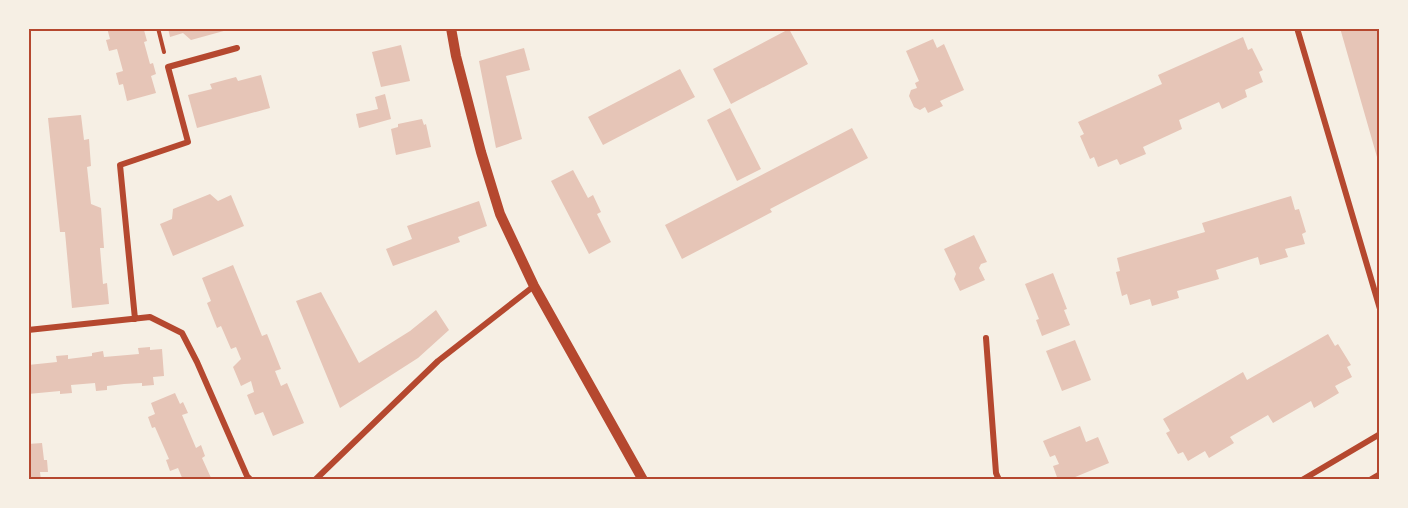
<svg xmlns="http://www.w3.org/2000/svg" width="1408" height="508" viewBox="0 0 1408 508" font-family="Raleway,sans-serif">
<style>
.building{fill:#e6c5b7}
.lines{fill:none;stroke-linecap:round;stroke-linejoin:round}
.path{stroke:#b5482f;stroke-width:4}
.minor{stroke:#b5482f;stroke-width:6}
.tertiary{stroke:#b5482f;stroke-width:10}
.neatline{fill:none;stroke:#b5482f;stroke-width:2}
</style>
<rect width="100%" height="100%" fill="#f6efe4"/>
<path class="building" d="M107,28H138V31L144,30L147,41L144,42L150,64L153,63L156,74L151,76L156,93L127,101L123,84L119,85L116,73L123,71L117,49L109,51L106,40L110,39Z
M168,28H231V29L191,40L183,33L170,37Z
M1340,28H1380V164H1379Z
M789,29L808,64L731,104L713,69Z
M1243,37L1248,50L1252,48L1263,70L1259,72L1263,82L1245,90L1247,97L1222,109L1219,102L1179,120L1182,129L1143,147L1146,154L1120,165L1117,159L1098,167L1094,157L1090,159L1080,136L1084,134L1078,122L1162,84L1158,75Z
M933,39L937,48L944,44L964,90L940,101L943,106L928,113L925,107L920,110L914,107L909,96L911,90L917,88L915,83L919,81L906,51Z
M401,45L410,81L381,87L372,52Z
M524,48L530,70L506,76L522,139L496,148L479,61Z
M680,69L695,97L603,145L588,117Z
M261,75L270,108L197,128L188,95L212,89L210,84L236,77L238,81Z
M385,94L391,119L359,128L356,114L378,109L375,97Z
M730,108L761,169L737,181L707,120Z
M81,115L84,140L89,139L90,153L91,166L87,167L91,204L101,208L104,248H100L103,284L107,283L109,304L72,308L65,232H60L48,118Z
M422,119L424,125L426,124L431,147L396,155L391,129L398,127V124Z
M852,128L868,158L770,209L772,212L682,259L665,225Z
M573,170L588,198L593,195L601,212L597,214L611,242L589,254L551,181Z
M210,194L218,201L231,195L244,226L173,256L160,224L172,219L173,209Z
M1291,196L1295,210L1299,209L1306,232L1302,234L1305,244L1285,249L1288,257L1260,265L1258,257L1216,270L1219,279L1177,291L1179,298L1152,306L1150,299L1130,305L1127,294L1122,296L1116,272L1120,271L1117,258L1205,232L1202,223Z
M479,201L487,226L458,237L460,242L393,266L386,249L412,239L407,226Z
M974,235L987,262L981,264L979,268L985,280L960,291L954,279L956,274L944,249Z
M233,265L262,336L267,334L281,369L275,371L281,386L287,383L304,423L273,436L263,412L255,415L247,395L254,392L251,381L241,386L233,367L241,359L236,347L231,349L221,326L217,328L207,303L211,301L202,278Z
M1053,273L1067,309L1064,310L1070,325L1042,336L1036,320L1039,319L1025,284Z
M321,292L359,363L410,331L436,310L449,330L418,358L340,408L296,301Z
M1328,334L1335,346L1338,344L1351,365L1347,367L1352,377L1335,386L1339,393L1314,408L1311,401L1273,423L1268,415L1230,437L1234,443L1209,458L1205,451L1188,461L1183,452L1178,454L1166,433L1170,431L1163,419L1243,372L1247,380Z
M1075,340L1091,380L1062,391L1046,351Z
M150,347V350L162,349L164,376L153,377L154,385L142,386V383L124,384L107,386V390L96,391L95,383L71,385L72,393L60,394V391L28,394V365L57,362L56,356L68,355V359L92,356V353L103,351L104,357L139,354L138,348Z
M175,393L180,404L183,402L188,413L182,415L196,448L201,445L205,456L202,458L212,480H183L178,468L170,471L166,460L169,459L155,427L152,428L148,417L155,414L151,403Z
M1080,426L1086,442L1098,437L1109,463L1068,480H1058L1053,466L1059,464L1055,455L1050,457L1043,441Z
M42,443L44,460H47L48,472H40L41,480H28V444Z"/>
<g class="lines">
<path class="path" d="M158,28L164,52
M1368,480L1380,473"/>
<path class="minor" d="M1297,28L1380,309
M135,319L120,165L188,142L168,67L237,48
M28,330L150,317L182,333L197,362L247,476L251,480
M986,338L996,473L999,480
M315,480L438,361L534,286
M1302,480L1380,434"/>
<path class="tertiary" d="M451,28L456,56L481,152L500,214L534,286L643,480"/>
</g>
<rect width="1408" height="508" fill="none" stroke="#f6efe4" stroke-width="60"/>
<rect x="30" y="30" width="1348" height="448" class="neatline"/>
</svg>
